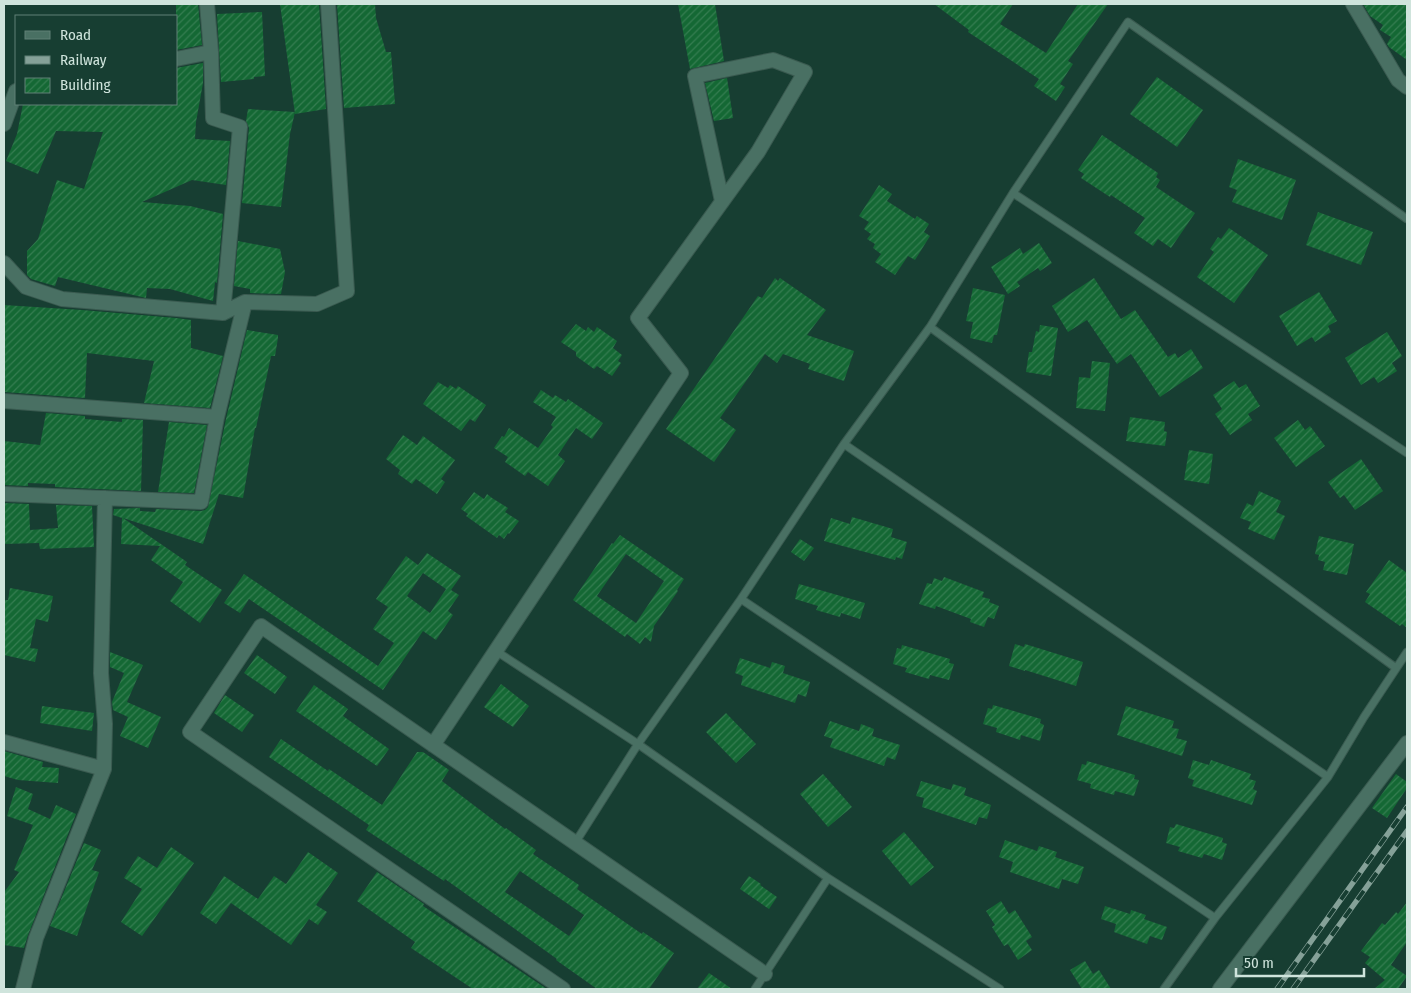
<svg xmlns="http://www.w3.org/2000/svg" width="1411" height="993" viewBox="0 0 1411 993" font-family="'Fira Sans Condensed',sans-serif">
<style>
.building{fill:url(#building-hatch);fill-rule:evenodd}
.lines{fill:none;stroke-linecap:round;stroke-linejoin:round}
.lane-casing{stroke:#3a5a50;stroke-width:9}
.street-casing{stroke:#3a5a50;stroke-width:16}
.lane{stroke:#497063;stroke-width:7}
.street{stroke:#497063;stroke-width:14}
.rail-casing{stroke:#85a198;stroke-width:5.5}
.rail{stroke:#173e32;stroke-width:4;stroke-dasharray:11;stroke-linecap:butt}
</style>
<defs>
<pattern id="building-hatch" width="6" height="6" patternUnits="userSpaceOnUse" patternTransform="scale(1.25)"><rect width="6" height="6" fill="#146834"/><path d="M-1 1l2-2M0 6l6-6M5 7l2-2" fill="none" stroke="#357d51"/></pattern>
</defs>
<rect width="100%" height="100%" fill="#173e32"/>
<path class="building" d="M176,4H198L202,45L176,50Z
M280,4H319L326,109L295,114Z
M337,4H375L376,18L386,52H391L395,104L344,108Z
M678,4H715L724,61L690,69Z
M934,4H1013L1000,24L1046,53L1078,4H1108L1068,61L1073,64L1060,84L1065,87L1056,101L1034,86L1039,79L968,32L969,30Z
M1363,4H1407V60L1389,47L1387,44L1391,37L1380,30L1383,25L1370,16Z
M262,12L265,76L254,77V79L221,82L217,14Z
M203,63V83L196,122L195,139L230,141L226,185L192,180L142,202L190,206L223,214L217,283L215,282L213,301L170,289L147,288L146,298L58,277L55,286L31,279L27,275V251L38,239L57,180L84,189L103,132L56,131L38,174L6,161L17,134L23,104H176V68Z
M1157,77L1203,110L1177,147L1130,114Z
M727,78L733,118L714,121L705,83Z
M248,109L295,112L290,134L281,207L242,203L249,128L246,121Z
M1102,135L1158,173L1156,177L1160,180L1156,187L1195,213L1171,248L1158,239L1153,246L1134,233L1145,218L1111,195L1110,197L1081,178L1084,174L1078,170Z
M1238,159L1296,180L1282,220L1232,202L1237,190L1229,187Z
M879,185L892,194L887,201L915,219L917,216L929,224L924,232L930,236L915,260L908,256L895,275L875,262L881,254L873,248L875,244L867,239L871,234L864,229L869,222L859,216Z
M1318,212L1373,232L1361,265L1306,245Z
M1229,228L1268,255L1234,303L1197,277L1214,252L1210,249L1218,237L1221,239Z
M238,241L280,249L285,272L281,294L250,293V289L234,286Z
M1039,243L1052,263L1040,271L1038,268L1017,282L1020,286L1008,294L991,267L1020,248L1023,254Z
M775,278L778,281L780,278L826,310L807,335L854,351L844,381L808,369L810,364L783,354L777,363L765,354L720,418L736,430L714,462L666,429L758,296L762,298Z
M1094,278L1121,319L1135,310L1168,357L1175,353L1178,358L1191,349L1203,368L1160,397L1131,354L1117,364L1087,320L1068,332L1052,306Z
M973,288L1005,295L997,335H994L992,343L970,338L973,322L966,321Z
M1319,292L1337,321L1328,326L1331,332L1315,342L1312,337L1297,346L1279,316Z
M4,305L82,310L176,318L191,320V348L223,356L210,408L144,403L154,361L87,353L85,398L4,392Z
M576,324L586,331L588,327L594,332L597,327L617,341L613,348L622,355L618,361L621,363L612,376L597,366L594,369L576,356V352L561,342Z
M1040,325L1058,328L1051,376L1026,372L1029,352H1032L1036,331L1039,332Z
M247,330L278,335V338L275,356H271L256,428H255L243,498L219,494L203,544L123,518L187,562L185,565L222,590L200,623L170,601L183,582L151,560L160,546L121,544L122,518L113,515L114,509L140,508V511L155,512L156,509L201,511L205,510L208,507L226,419Z
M1387,332L1402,356L1392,363L1397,371L1378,383L1374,377L1361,385L1345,358Z
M1092,361L1110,363L1105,411L1076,408L1079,377L1090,378Z
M1234,381L1239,388L1246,384L1260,406L1248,414L1252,420L1230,435L1215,414L1222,409L1213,395Z
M438,382L448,388L450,385L456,389L458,386L486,405L475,422L470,419L461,431L423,404Z
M541,390L553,398L555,395L566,402L568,399L603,423L592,439L576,428L558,455L565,461L548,486L528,472L525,476L505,462L508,457L494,448L502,436L504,437L509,428L538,448L553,427L551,425L556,417L533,402Z
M46,413L85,416V419L122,422V419L143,420L141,491L55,487V484L28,483V486L4,485V441L40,445Z
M1130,417L1165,422L1164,431L1167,432L1165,446L1126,441Z
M1298,420L1305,430L1310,426L1325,446L1296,467L1274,438Z
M169,422L207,425L194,493L158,492Z
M403,435L417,445L423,436L455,460L441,479L445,482L437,494L416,479L412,484L398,474L400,470L386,459Z
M1189,450L1213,454L1209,484L1184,480Z
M1361,459L1383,491L1355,510L1344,495L1340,498L1328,482Z
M1259,491L1281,501L1276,512L1285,516L1274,540L1248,529L1251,522L1240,518L1247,503L1253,506Z
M474,492L484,499L487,494L492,498L508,508L505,512L519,521L509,534L508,533L504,539L499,535L497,538L466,516L468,514L461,509Z
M4,503L29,504L30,530L58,528L56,505L92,506L94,547L40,549L39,543L4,544Z
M852,517L893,529L891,537L907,542L902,559L896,557L895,560L824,541L831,518L850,524Z
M620,535L684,579L677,590L678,591L654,626L651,642L645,637L640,644L627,634L625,637L573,600L612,543L613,544ZM626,554L664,581L636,623L597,596Z
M1319,536L1354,544L1347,575L1323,570L1325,562L1318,560L1319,555L1315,554Z
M800,539L814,548L804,561L791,552Z
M427,553L461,576L451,590L459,595L448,611L453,615L436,640L423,631L383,690L249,599L240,613L224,603L244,574L378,666L394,643L373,629L388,607L376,599L406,556L418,565ZM423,573L446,589L430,613L407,596Z
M1389,560L1407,573V628L1402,624L1400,626L1365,602L1370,594L1366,592Z
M944,577L984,592L982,597L990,599L989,602L999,606L994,619L988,617L984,627L970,622L971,619L936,606L935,609L919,604L927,583L932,584L934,578L942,581Z
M799,584L865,603L860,619L841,613L840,617L816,610L818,606L795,599Z
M10,588L53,596L48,622L36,619L30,648L38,649L35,662L4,655V600H8Z
M1015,644L1024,647L1025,644L1083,662L1076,686L1025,670V671L1009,666Z
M902,645L950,659L949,663L954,664L949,680L930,675L929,679L905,672L907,668L893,664L897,648L901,649Z
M110,652L143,665L127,702L161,717L148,748L120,736L128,717L113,710L112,702L124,673L110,667Z
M257,655L287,677L275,694L244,673Z
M740,658L770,668L772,662L785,666L783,673L810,682L806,697L798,694L795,703L741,685L743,676L735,673Z
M501,684L529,706L513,727L484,707Z
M314,685L348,709L343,716L389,749L377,766L296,711Z
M225,695L254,715L242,732L214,713Z
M993,705L1041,719L1040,723L1044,725L1040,741L1021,735L1020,740L996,732L997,728L983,724L988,708L992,709Z
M42,706L94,713L92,731L40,723Z
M1126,706L1174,721L1172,728L1179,729L1176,738L1187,741L1182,756L1117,735Z
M726,713L756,744L736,763L706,732Z
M830,721L859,731L861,724L874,729L872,736L900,745L895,760L887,757L884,766L830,747L833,739L824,736Z
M281,739L328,771L329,769L382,805L417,752H423L449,770L442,781L505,829L506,828L536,850L533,854L579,885L577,889L642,934L643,932L674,953L649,989H597L556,960L557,959L445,879L444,881L366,830L369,825L269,757ZM520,871L584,915L569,936L505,892Z
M4,751L43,762L42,767L59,768L58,783L18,780L4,776Z
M1193,760L1209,765L1211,760L1251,774L1249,779L1256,781L1253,789L1257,791L1252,805L1192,786L1194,780L1188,778Z
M1087,761L1135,775L1134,779L1139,780L1134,796L1115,791L1114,795L1090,788L1091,784L1077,780L1082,764L1086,765Z
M823,774L852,807L828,827L800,794Z
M1396,774L1407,782V788L1387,818L1372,808Z
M921,781L951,790L953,784L966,788L964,795L991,805L987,819L979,817L976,825L922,807L924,798L916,796Z
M16,787L33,794L28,809L50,819L56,805L76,814L28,935L24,948L4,945L5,891L19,872L14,870L33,825L7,816Z
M1176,824L1223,838L1222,842L1227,844L1222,860L1204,854L1202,858L1178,851L1180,847L1166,843L1170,827L1174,828Z
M904,832L934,867L911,886L882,851Z
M1005,840L1037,851L1039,846L1057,852L1055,857L1084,867L1078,884L1062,879L1059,889L1010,872L1013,862L999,857Z
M84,843L101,850L92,870L99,872L77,936L50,926Z
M171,847L194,863L142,936L121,922L142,889L124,878L138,856L157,868Z
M308,852L338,873L316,905L327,912L318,925L309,919L291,945L231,903L216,924L200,913L224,876L258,899L274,876L286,884Z
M377,872L424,904L423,906L547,989H473L411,948L415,942L357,901Z
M749,876L761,884L760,885L777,897L769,909L740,889Z
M1001,901L1009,914L1015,910L1032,937L1026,941L1032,950L1018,960L1008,944L1004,946L992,927L995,925L986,911Z
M1407,902V942L1391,965L1407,976L1398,989H1374L1385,980L1365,963L1370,957L1361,951L1382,923L1385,925L1396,912L1398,914Z
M1105,906L1130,914L1131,910L1146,915L1144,919L1167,927L1162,940L1150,936L1147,944L1114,932L1116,924L1101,919Z
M1085,961L1093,974L1099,970L1111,989H1082L1070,970Z
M709,973L732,989H697Z"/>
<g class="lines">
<defs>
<path id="lane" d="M1013,193L1407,453
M930,327L1396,668
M844,444L1328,777
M741,599L1215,918
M496,651L638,744L575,843
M755,989L828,878
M1000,989L828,878L638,744L741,599L844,444L930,327L1013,193L1128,22L1407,219
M1164,989L1215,918L1328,777L1364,717L1407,652"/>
<path id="street" d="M207,4L211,52L213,118L240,127L223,313
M1353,4L1398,80L1407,87
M176,59L211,52
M4,124L16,91
M4,263L26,287L62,299L223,313L245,302L317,304L347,291L328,4
M4,401L217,417
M4,494L201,502L217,417L245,302
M4,742L104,769
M433,745L681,373L638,318L758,152L805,72L773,60L695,76L722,201
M23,989L36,938L104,769L105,724L101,673L105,498
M563,989L190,732L261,626L765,974
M1220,989L1407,743"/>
</defs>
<use href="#lane" class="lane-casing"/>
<use href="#street" class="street-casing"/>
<use href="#lane" class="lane"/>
<use href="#street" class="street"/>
<defs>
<path id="rail" d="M1277,989L1407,807
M1293,989L1407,831"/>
</defs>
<use href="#rail" class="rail-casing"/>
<use href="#rail" class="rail"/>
</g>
<rect width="1411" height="993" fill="none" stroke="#cfe4dc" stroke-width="10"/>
<rect x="15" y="15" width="162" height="90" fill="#173e32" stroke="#618076"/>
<rect x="25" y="31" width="25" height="8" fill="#497063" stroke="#618076"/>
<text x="60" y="40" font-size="15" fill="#cfe4dc">Road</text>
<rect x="25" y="56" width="25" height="8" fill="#85a198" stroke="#618076"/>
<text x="60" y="65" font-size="15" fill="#cfe4dc">Railway</text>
<rect x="25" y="78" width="25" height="15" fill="url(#building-hatch)" stroke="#618076"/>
<text x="60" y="90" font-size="15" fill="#cfe4dc">Building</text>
<path d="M1236 968v8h128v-8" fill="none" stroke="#cfe4dc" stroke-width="2.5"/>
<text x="1244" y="968" font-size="15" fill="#cfe4dc" stroke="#173e32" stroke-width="4" paint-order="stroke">50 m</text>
</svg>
